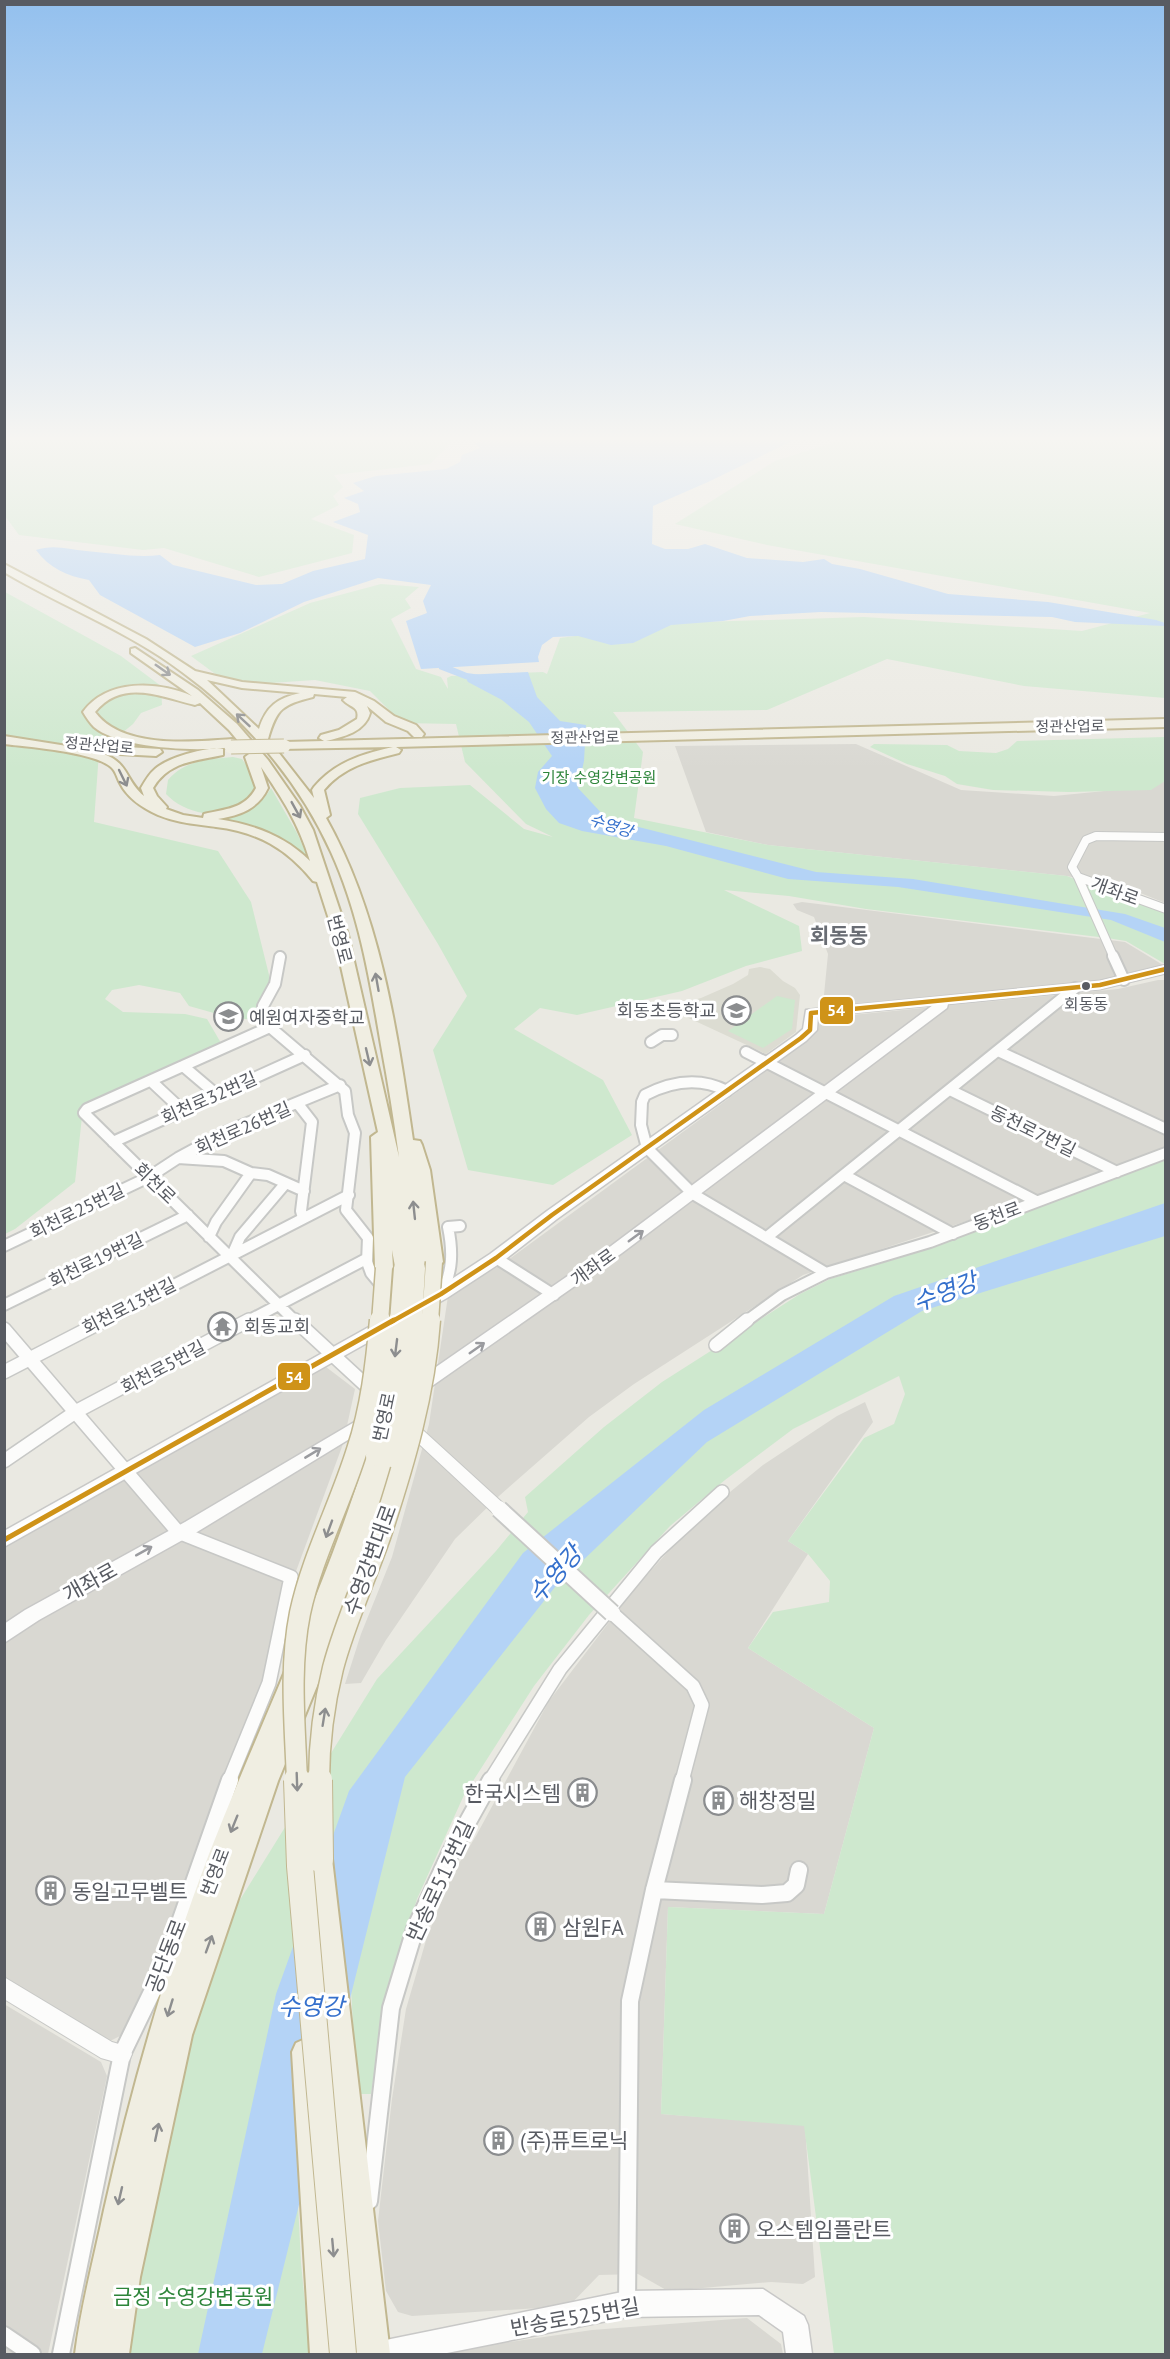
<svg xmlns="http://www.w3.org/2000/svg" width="1170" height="2359" viewBox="0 0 1170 2359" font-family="'PT Sans','Noto Sans KR',sans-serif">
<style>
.industrial{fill:#d9d8d2}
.education{fill:#dcdcd2}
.green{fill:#cee8ce}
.water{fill:#b4d3f6}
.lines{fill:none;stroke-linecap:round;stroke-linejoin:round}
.river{fill:#b4d3f6;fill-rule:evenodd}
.minor-far3-casing{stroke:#c7c8c6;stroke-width:10}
.minor-far2-casing{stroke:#c7c8c6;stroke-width:14}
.minor-far1-casing{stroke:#c7c8c6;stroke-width:16}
.minor-casing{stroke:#c7c8c6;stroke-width:20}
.tertiary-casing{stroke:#c7c8c6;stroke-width:2}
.secondary-casing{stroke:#c8c8c7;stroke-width:3}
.trunk-casing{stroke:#c1b790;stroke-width:4}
.minor-far3{stroke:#fcfcfb;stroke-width:8}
.minor-far2{stroke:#fcfcfb;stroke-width:10}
.minor-far1{stroke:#fcfcfb;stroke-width:13}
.minor{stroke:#fcfcfb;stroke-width:16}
.tertiary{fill:#fcfcfb;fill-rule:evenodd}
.secondary{fill:#fcfcfb;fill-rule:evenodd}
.trunk{fill:#f0eee2;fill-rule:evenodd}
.tertiary-bridge-casing{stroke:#c7c8c6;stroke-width:20;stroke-linecap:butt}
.trunk-bridge-far3-casing{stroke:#c1b790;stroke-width:15;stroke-linecap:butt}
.trunk-bridge-far2-casing{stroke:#c1b790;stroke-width:19;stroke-linecap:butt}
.trunk-bridge-far1-casing{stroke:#c1b790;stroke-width:23;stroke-linecap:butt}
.trunk-bridge-casing{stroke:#c1b790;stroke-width:28;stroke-linecap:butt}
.tertiary-bridge{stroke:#fcfcfb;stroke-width:16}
.trunk-bridge-far3{stroke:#f0eee2;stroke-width:13}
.trunk-bridge-far2{stroke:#f0eee2;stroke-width:16}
.trunk-bridge-far1{stroke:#f0eee2;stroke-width:20}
.trunk-bridge{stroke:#f0eee2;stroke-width:26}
.bus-1-far1-casing{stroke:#fff;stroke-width:9}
.bus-1-casing{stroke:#fff;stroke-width:10}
.bus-1-far1{stroke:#cf9318;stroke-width:4.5}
.bus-1{stroke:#cf9318;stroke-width:5}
.oneway{stroke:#8d8e8f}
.oneway2{stroke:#9a9b9f}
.bus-dot{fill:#585b62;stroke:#fff;stroke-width:2}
.labels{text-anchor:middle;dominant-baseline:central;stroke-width:6;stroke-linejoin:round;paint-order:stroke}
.far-street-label{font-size:15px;fill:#585b62;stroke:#fff}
.far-park-label{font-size:15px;fill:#2d853a;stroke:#fff}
.far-water-label{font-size:16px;font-style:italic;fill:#3570cc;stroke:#fff}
.bus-label{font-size:16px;fill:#585b62;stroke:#fff}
.street-label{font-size:18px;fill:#585b62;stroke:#fff}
.poi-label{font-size:18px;fill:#585b62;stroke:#fff;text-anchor:start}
.quarter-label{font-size:21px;font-weight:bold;fill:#696d74;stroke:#fff}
.near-street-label{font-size:21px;fill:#585b62;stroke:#fff}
.near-poi-label{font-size:21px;fill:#585b62;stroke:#fff;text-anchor:start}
.near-park-label{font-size:21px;fill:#2d853a;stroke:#fff}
.near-water-label{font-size:24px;font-style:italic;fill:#3570cc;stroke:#fff}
.line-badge{stroke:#fff;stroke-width:2}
.badge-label{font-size:16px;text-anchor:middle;font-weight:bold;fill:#fff}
</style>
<rect width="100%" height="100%" fill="#eae9e2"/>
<path class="industrial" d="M856,744L961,790L1054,796L1125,789L1165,780V903L1133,890L1067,876L768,845L706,832L675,746Z
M802,902L1125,942L1163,965L1160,970L1112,981L834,1007L823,1005L828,954L814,917L797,910L793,904Z
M1158,980H1165V1151L1015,1205L803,1275L634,1384L589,1417L499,1496L455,1539L386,1640L361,1683L345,1684L361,1634L392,1557L429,1424L448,1296L504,1263L770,1068L818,1030L821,1018L1118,989Z
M326,1367L355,1389L343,1444L295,1574L262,1691L180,1905L122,2035L108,2042L5,1978L4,1546Z
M865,1402L873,1422L788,1541L808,1554L748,1648L874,1728L824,1914L668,1907L661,2114L805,2125L815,2277L803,2284L771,2282L668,2291L638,2274L599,2275L569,2306L412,2316L398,2312L386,2291L378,2221L392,2099L406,2009L427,1937L453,1873L476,1836L549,1701L632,1592L697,1519L763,1465L837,1416Z
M4,2004L101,2062L107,2076L48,2354H5Z
M747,2318L781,2344L783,2354H438L440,2352L592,2330Z"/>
<path class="education" d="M760,967L770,969L783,981L795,988L800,995L796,1032L766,1054L680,1014L670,1006L701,998L733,984L748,975L749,969Z"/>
<path class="green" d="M5,439H455L430,464L334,475L343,487L333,496L339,505L311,519L354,535L352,553L259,577L164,548L143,550L19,535L5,516Z
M845,439H1165V698L1024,686L887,659L767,710L613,712L643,752L634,818L768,845L1067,876L1165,913V964L1126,941L1107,938L866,909L789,896L724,890L799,926L802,951L746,966L682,991L577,1015L540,1008L514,1029L603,1080L632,1135L553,1185L468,1170L433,1050L467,996L438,944L358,814L360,798L400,788L470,785L524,829L553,837L526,824L465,762L456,724L402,723L370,691L315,680L255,684L218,676L191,656L310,603L381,584L419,587L405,599L411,608L391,619L416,669L441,677L448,689L447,678L451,676L543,672L547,674L560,638L670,623L864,617L1082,631L1150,613L767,545L675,524L775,461Z
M5,592L121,656L161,686L162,705L141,713L133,724L99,752L94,822L218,851L251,902L271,983L262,1021L228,1017L189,1006L180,993L139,985L112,990L105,999L123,1012L185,1014L207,1019L221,1043L83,1107L75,1182L15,1229L5,1234Z
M1165,737V781L1151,790L1069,792L993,790L957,784L945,776L907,764L870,747L874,744L947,745L959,751L996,753L1008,749L1017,741Z
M233,757L242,759C246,765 253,772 254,779C259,804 221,815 203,813C190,811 175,804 166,794L168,780C185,760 209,759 233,757Z
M271,788L297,833L309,860C283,833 247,823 211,820C237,819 258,811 271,788Z
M777,996L795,1000L792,1029L763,1048L728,1031Z
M1165,1157V2354H834L804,2126L661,2114L668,1907L824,1914L874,1728L748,1648L773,1612L829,1602L830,1581L808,1554L788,1541L864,1438L894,1424L905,1394L899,1376L793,1429L725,1480L670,1526L589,1615L534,1686L464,1795L417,1899L386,1997L371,2094H357L347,1920L295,2144L301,2263L310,2354H124L164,2121L230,1916L377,1679L496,1551L528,1512L525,1497L604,1427L662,1382L800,1294L830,1279L938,1246L971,1230Z"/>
<path class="water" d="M481,439H796L708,482L653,506L652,544L665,549H688L705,544L747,558L803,562L824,559L832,564L860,569L948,594L1048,602L1156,620L1165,623V626L1075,622L1052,617L821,612L750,616L723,621L671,625L633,643L611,645L578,636L553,637L542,645L538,657L539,662L421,669L406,621L427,613L423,601L431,585L378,578L304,602L240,633L195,647L100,595L89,580C67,576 49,568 36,550C53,544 68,549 86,551C111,553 136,558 160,555L173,565L256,585L282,584L313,571L365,559L368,535L333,522L360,512L358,504L344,498L364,491L353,483L376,476L446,469L460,462L462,455L480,448L475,444L483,440Z
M528,672L537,697L560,721L586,725L584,761L578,788L607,819L816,872L913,879L1125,914L1165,928V942L1111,920L898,887L788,879L666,846L582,831L559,823L546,809L535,788L538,772L552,756L529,722L502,700L468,682L464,675Z
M1165,1203V1236L922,1311L707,1442L555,1587L405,1777L262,2354H198L276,1994L349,1791L523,1553L704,1410L894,1296Z"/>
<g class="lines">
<path class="river" d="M452,653L461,655L450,666L467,673L488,676V680L465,679L439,669V665Z"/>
<defs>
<path id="minor-far3" d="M1166,837L1096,836L1086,840L1072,867L1078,877L1166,909
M1078,877L1114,958"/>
<path id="minor-far2" d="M1113,956L1124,980
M280,957L275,984L263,1006L264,1022L345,1091L348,1115L355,1133L346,1210L368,1238L367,1262L371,1273L390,1296V1322
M270,1027L87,1109L84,1113L296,1322
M651,1042L662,1035H672
M998,1051L1166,1129
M746,1052L1036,1201
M183,1066L216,1094
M151,1081L182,1110
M950,1090L1117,1172
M727,1091C700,1077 672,1081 645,1095L642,1102L641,1125L647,1148L693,1194L826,1273L930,1242L1166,1153
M298,1104L312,1122L301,1211L303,1218
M113,1142L305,1055
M178,1158L224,1161L251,1173L268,1175L304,1191
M844,1175L953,1234
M209,1237L216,1222L251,1173
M767,1237L1075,988
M4,1246L149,1177L178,1158L228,1131L340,1085
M233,1253L240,1237L285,1184
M496,1258L554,1295
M409,1295L441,1294C453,1272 453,1251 448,1227L460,1226
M4,1305L188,1215
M102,1322L349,1195
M246,1322L366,1259
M745,1322L782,1295L826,1273"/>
<path id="minor-far1" d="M295,1320L372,1391
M390,1320V1323
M4,1329L178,1532L291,1577L269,1683L229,1781
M716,1345L747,1320
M4,1372L105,1320
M4,1461L77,1411L249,1320
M612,1613L693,1686L702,1705L682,1781
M490,1781L560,1669L656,1552L722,1492"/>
<path id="minor" d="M654,1890L762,1895L787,1893L796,1885L799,1870
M369,2201L391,2008L415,1929L451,1852L491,1780
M627,2304L630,2001L654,1890L683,1780
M4,2335L32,2354
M61,2354L122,2054L165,1965L230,1780"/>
<path id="tertiary" d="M409,1420L414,1422L505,1505L507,1509L505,1513L499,1515L493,1513L404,1430L401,1426L404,1422Z
M4,1977L112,2042L129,2047L132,2054L129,2061L122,2064L101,2058L4,1999Z"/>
<path id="secondary" d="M1166,965V973L1100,989L948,1004L947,1008L622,1253L422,1393L416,1395L410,1393L408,1389L410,1385L611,1246L933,1005L818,1016L817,1030L806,1041L557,1219L502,1262L447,1298L4,1547V1531L435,1290L490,1254L547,1211L796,1035L803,1029L806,1010L1100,981Z
M368,1414L374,1416L377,1420L374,1424L197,1532L39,1620L4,1643V1624L25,1610L185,1522Z
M763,2289L804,2316L808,2325L812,2354H786L783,2332L759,2315L627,2317L442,2354H368L372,2345L381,2341L627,2291Z"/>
<path id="trunk" d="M4,564L146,639L195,671L242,682L355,692L374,701L394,716L416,725L424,734L422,737H414L408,731L386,722L367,706L370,713C365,732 343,737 326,741L1166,719V727L396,747L401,750L399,753C371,760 344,766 324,790L330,815L326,818C381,916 397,1031 413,1140L420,1141L422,1145L430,1170L443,1262L440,1266H428L425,1262L423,1272L417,1274L410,1270L402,1274L396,1272L392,1250L393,1268L390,1272H378L375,1268L371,1137L378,1132L334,935L317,882L313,881C287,849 258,832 216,827C196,824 177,823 158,815C143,808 128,799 120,783C117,778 116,771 111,767C94,752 29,747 4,744V736L86,749L92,745L160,749L162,752L156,756L101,753C130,763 124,779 144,796L141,788C145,781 149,774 155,769C167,758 207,746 223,749V755C196,761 169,761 153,788L157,796L167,807L166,809L183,815L203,818L204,814C225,809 245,809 256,788L245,757L249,754L229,730L200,703L195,705C161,697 123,678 95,712C122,749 191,742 232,739L236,740V746C205,753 119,749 94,727C90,723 86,717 83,712C107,679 157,681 192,696L131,653V649L135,648L198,690L237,724L268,760L300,806L313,830L348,935L399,1157C394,1120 388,1082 381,1045C370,980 359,913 331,852C299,781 245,718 182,672C128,631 63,607 4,572ZM207,680L242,688L300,693C278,698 266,706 259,729ZM314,694L347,697L343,700C350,708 360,706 357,719L339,730L321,735L319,738L324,741L284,742L278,746L280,749L393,747C362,754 335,762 314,787L312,790L314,798L268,739C277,708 282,705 313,697ZM261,767C283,800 298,822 310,861C284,835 254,825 218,819C241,815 258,809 268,788Z
M376,1449L384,1453L392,1450L399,1452L402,1457L386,1518L278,1781L192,2035L140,2277L129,2354H75C81,2306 94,2258 104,2210C131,2089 165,1970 209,1854C261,1721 324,1593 366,1456L369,1451Z
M320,1848L328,1851L332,1859L390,2354H348L309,1947L312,1939L318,1937L308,1859L312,1851Z
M305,2039L314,2043L318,2052L338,2354H310L292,2052L296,2043Z"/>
</defs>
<use href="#minor-far3" class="minor-far3-casing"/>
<use href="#minor-far2" class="minor-far2-casing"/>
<use href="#minor-far1" class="minor-far1-casing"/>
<use href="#minor" class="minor-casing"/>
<use href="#tertiary" class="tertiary-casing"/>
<use href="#secondary" class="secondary-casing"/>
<use href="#trunk" class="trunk-casing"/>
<use href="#minor-far3" class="minor-far3"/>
<use href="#minor-far2" class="minor-far2"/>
<use href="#minor-far1" class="minor-far1"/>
<use href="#minor" class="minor"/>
<use href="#tertiary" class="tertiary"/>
<use href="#secondary" class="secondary"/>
<use href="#trunk" class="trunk"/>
<defs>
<path id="tertiary-bridge" d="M499,1509L612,1613"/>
<path id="trunk-bridge-far3" d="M231,747L284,746"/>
<path id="trunk-bridge-far2" d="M380,1322L384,1268
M398,1322L402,1268
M414,1322L417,1268
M430,1322L434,1262"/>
<path id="trunk-bridge-far1" d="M376,1456L397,1343L399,1320
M392,1457L412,1351L414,1320
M297,1781C295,1725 289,1668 300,1613C312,1557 340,1505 357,1450C371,1408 376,1364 380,1320
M319,1781C319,1744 324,1704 333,1668C345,1622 366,1578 381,1534C404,1464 425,1394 430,1320"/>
<path id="trunk-bridge" d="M297,1780L300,1866L343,2354
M319,1780L320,1859"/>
</defs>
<use href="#tertiary-bridge" class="tertiary-bridge-casing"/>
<use href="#trunk-bridge-far3" class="trunk-bridge-far3-casing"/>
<use href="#trunk-bridge-far2" class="trunk-bridge-far2-casing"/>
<use href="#trunk-bridge-far1" class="trunk-bridge-far1-casing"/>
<use href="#trunk-bridge" class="trunk-bridge-casing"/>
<use href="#tertiary-bridge" class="tertiary-bridge"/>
<use href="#trunk-bridge-far3" class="trunk-bridge-far3"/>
<use href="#trunk-bridge-far2" class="trunk-bridge-far2"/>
<use href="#trunk-bridge-far1" class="trunk-bridge-far1"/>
<use href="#trunk-bridge" class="trunk-bridge"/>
<defs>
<path id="bus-1-far1" d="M391,1322L441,1294L496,1258L552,1215L801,1038L810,1030L811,1013L1100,985L1166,969"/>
<path id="bus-1" d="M4,1540L394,1320"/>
</defs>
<use href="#bus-1-far1" class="bus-1-far1-casing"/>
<use href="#bus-1" class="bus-1-casing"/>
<use href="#bus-1-far1" class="bus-1-far1"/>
<use href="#bus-1" class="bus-1"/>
</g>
<defs><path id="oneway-shaft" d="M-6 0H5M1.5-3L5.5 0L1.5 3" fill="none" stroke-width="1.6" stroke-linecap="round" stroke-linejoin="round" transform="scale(1.5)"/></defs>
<g class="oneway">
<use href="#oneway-shaft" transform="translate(163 670) rotate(35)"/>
<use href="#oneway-shaft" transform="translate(243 720) rotate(-137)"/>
<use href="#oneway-shaft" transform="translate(123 778) rotate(64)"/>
<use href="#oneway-shaft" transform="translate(296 810) rotate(61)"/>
<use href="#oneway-shaft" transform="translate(377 982) rotate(-100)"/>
<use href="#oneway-shaft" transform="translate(368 1057) rotate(77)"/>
<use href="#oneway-shaft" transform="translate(414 1210) rotate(-96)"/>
<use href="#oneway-shaft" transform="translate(396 1348) rotate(97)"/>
<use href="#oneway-shaft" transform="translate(329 1529) rotate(110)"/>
<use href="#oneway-shaft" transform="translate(324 1717) rotate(-81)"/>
<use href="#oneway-shaft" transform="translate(297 1782) rotate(88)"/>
<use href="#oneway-shaft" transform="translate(234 1824) rotate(112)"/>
<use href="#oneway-shaft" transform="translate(209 1944) rotate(-70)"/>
<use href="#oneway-shaft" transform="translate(170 2008) rotate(107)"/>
<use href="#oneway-shaft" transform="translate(157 2132) rotate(-78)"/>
<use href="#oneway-shaft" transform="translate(120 2196) rotate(103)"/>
<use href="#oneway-shaft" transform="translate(333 2248) rotate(85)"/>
</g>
<g class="oneway2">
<use href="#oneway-shaft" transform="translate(636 1236) rotate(-36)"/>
<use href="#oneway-shaft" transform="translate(477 1348) rotate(-35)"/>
<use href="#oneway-shaft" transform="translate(313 1453) rotate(-31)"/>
<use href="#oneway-shaft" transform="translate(144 1551) rotate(-29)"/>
</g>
<linearGradient id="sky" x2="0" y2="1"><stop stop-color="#93c0ee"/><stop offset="0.57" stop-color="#f6f5f2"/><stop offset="1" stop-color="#f6f5f2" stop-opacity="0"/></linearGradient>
<rect width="1170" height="769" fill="url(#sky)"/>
<defs>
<symbol id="school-ring" viewBox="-11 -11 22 22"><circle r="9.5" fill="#fff" stroke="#8b8d8f" stroke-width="1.5"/><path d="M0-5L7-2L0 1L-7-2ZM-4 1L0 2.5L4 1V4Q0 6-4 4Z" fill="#8b8d8f"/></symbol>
<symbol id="temple-ring" viewBox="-11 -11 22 22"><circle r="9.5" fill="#fff" stroke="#8b8d8f" stroke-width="1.5"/><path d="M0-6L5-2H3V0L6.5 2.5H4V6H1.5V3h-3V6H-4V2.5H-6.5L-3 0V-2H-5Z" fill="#8b8d8f"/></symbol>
<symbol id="building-ring" viewBox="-11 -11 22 22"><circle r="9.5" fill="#fff" stroke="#8b8d8f" stroke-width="1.5"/><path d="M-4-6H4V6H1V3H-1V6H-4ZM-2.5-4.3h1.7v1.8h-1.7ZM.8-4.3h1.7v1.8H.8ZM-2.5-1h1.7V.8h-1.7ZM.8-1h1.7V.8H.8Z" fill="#8b8d8f"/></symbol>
</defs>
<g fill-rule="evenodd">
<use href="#school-ring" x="720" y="994" width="33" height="33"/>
<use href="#school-ring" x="212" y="1000" width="33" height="33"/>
<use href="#temple-ring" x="206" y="1310" width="33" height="33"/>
<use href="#building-ring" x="566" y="1776" width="33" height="33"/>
<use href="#building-ring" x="702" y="1784" width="33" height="33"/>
<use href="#building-ring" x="34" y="1874" width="33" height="33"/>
<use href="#building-ring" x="524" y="1910" width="33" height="33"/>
<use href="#building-ring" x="482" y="2124" width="33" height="33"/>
<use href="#building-ring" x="718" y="2212" width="33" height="33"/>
</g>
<circle class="bus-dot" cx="1086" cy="986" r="5"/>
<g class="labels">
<g class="far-street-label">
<text transform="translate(1070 726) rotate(-1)">정관산업로</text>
<text transform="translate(585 737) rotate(-1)">정관산업로</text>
<text transform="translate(99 745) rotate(5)">정관산업로</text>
</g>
<g class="far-park-label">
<text x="599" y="777">기장 수영강변공원</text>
</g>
<g class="far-water-label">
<text transform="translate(611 825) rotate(18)">수영강</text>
</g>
<g class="bus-label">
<text x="1086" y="1004">회동동</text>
</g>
<g class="street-label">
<text transform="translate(1115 891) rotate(20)">개좌로</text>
<text transform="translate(340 939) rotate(75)">번영로</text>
<text transform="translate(209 1098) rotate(-24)">회천로32번길</text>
<text transform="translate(243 1128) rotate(-24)">회천로26번길</text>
<text transform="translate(1033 1131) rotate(26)">동천로7번길</text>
<text transform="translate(155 1183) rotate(44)">회천로</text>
<text transform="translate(77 1211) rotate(-26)">회천로25번길</text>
<text transform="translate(997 1216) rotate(-21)">동천로</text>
<text transform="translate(96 1260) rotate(-26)">회천로19번길</text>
<text transform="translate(593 1267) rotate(-36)">개좌로</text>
<text transform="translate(129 1306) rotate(-27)">회천로13번길</text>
<text transform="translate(163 1367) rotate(-28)">회천로5번길</text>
<text transform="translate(384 1417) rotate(-78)">번영로</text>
<text transform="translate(215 1872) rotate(-69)">번영로</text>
</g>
<g class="poi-label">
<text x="716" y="1010" text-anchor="end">회동초등학교</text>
<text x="249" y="1017">예원여자중학교</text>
<text x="244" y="1326">회동교회</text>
</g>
<g class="quarter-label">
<text x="839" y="935">회동동</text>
</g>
<g class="near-street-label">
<text transform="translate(370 1560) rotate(-70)">수영강변대로</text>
<text transform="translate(90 1582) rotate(-29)">개좌로</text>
<text transform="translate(440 1881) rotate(-65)">반송로513번길</text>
<text transform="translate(166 1956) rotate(-69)">공단동로</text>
<text transform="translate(575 2317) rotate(-10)">반송로525번길</text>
</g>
<g class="near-poi-label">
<text x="561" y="1793" text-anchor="end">한국시스템</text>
<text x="739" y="1800">해창정밀</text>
<text x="72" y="1891">동일고무벨트</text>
<text x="562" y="1927">삼원FA</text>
<text x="520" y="2140">(주)퓨트로닉</text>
<text x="756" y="2229">오스템임플란트</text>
</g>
<g class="near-park-label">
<text x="193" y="2296">금정 수영강변공원</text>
</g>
<g class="near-water-label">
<text transform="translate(945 1292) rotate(-21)">수영강</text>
<text transform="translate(555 1574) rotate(-48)">수영강</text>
<text x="311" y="2006">수영강</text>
</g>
</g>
<g class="line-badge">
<rect x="819" y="996" width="35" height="29" rx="6" fill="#cf9318"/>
<rect x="277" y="1362" width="34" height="29" rx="6" fill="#cf9318"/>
</g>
<g class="badge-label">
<text x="836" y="1016">54</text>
<text x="294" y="1383">54</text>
</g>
<rect width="1170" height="2359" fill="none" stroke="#585b62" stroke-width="12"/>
</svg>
